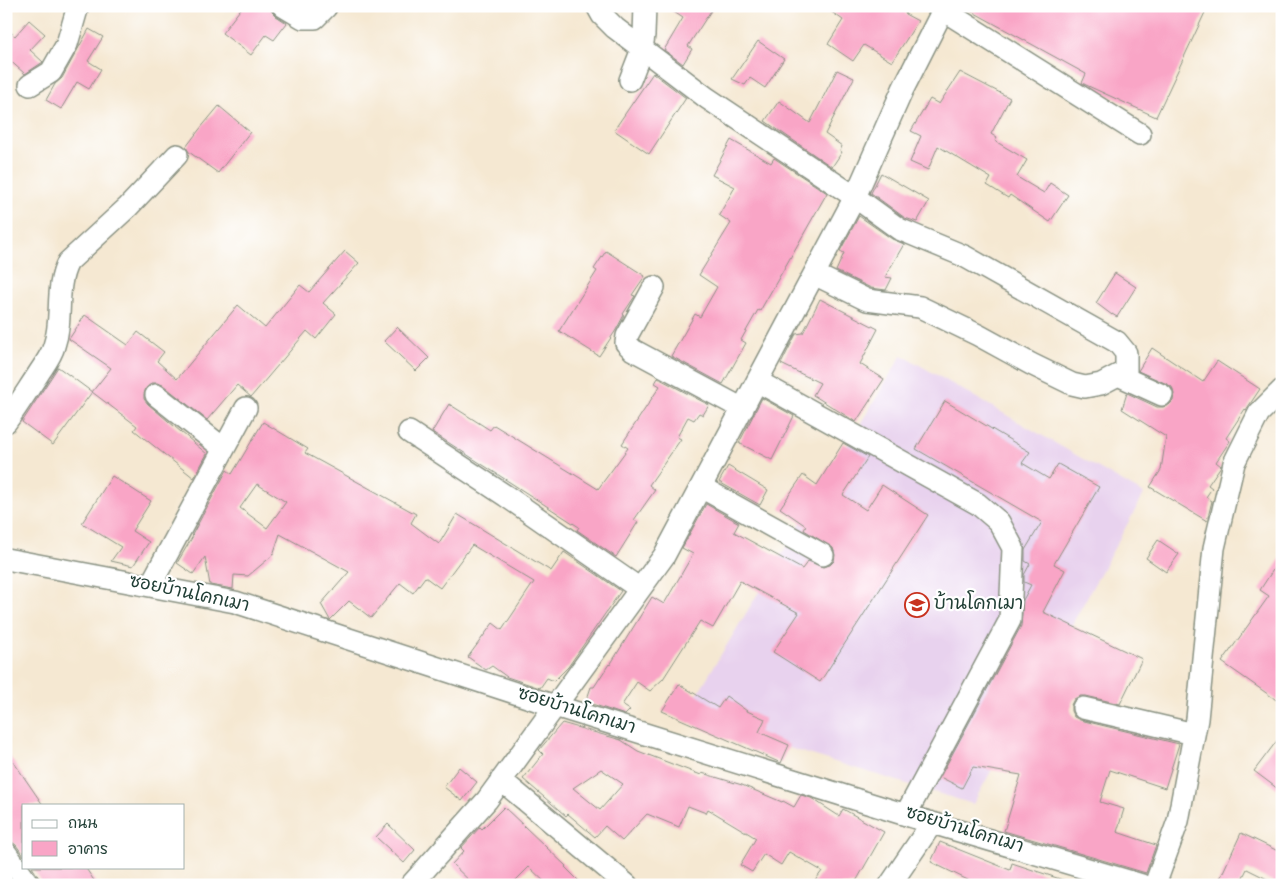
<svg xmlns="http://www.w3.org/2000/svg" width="1288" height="891" viewBox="0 0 1288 891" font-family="Dekko,'Playpen Sans Thai',sans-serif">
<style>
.built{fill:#e8d2ee}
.building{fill:#f9a5c6;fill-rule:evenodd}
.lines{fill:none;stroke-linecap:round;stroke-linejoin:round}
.minor-casing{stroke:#8a9283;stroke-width:24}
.minor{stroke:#fff;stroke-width:21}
.labels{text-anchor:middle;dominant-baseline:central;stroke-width:4.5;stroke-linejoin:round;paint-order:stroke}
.street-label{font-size:18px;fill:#1f3d34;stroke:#fff}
.poi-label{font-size:18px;fill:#1f3d34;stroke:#fff;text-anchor:start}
</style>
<rect width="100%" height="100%" fill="#fff"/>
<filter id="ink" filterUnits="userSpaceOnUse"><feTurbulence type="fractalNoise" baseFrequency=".02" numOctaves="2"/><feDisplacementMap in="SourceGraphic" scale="10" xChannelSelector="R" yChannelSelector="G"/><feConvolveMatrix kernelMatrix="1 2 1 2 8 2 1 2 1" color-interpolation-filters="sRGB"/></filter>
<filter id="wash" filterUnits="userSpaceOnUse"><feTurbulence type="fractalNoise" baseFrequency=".0096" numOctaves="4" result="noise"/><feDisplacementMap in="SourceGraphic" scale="20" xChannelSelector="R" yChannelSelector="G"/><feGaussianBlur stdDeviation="1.12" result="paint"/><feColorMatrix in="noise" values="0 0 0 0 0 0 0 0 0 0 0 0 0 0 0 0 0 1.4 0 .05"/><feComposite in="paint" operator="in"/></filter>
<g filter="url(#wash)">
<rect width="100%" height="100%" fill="#f5e8d2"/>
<path class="built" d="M902,355L1144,494L973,804L684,716Z"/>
<g id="blocks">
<path class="building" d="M243,6H271L272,12L276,16L287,23L274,40L266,35L251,55L222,33Z
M665,6H714L688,46L692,49L683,64L664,50L683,18Z
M823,6H909L905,14L918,21L892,62L864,45L853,61L828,44L843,20Z
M962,6H1208L1156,117L1086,85L1082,83L1086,74Z
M29,20L45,34L30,50L43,62L25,74L6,57V28L15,36Z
M89,29L103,37L88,61L101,69L89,89L77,82L61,109L46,100L55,84L62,78Z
M758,41L784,59L765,88L750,78L745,85L732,79Z
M837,70L854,78L825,134L842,146L840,151L842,152L832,167L765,121L779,101L810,123Z
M960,72L1010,98L991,134L997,138L995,141L1027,160L1017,177L1044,193L1050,183L1068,195L1050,222L1010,195L1008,198L987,185L991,178L938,146L928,170L910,162L921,136L911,131L930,99L939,104Z
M653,73L686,98L649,154L614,130Z
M219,106L250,132L218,173L189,152L186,147L199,130Z
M731,140L771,163L774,158L827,193L760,311L758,310L741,340L746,343L723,384L671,356L695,314L700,317L717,287L699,275L731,223L719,215L735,187L712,175Z
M881,173L929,201L917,222L905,218L871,193Z
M859,216L892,239L904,244L885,277L892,278L886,290L871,288L836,271L844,253L840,251Z
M345,251L359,263L323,303L336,314L316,339L307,331L251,397L237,385L207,420L163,385L157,383H152L146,388L144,394V399L148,404L207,454L194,478L134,430L137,426L92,392L111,368L69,339L85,315L128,345L138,332L164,352L157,361L177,379L238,305L265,328L300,285L309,292Z
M606,251L645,276L632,295L635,296L623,314L624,315L616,330L599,356L559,331L597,271L594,269Z
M1115,273L1136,287L1117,317L1112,314V315L1096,303Z
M820,299L878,329L860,364L884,379L856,422L813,395L820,383L781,364L796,334L803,333Z
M397,327L429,358L416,371L384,341Z
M1152,348L1203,382L1217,361L1260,389L1246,410L1245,409L1226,438L1230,441L1216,462L1221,466L1208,485L1212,488L1206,497L1212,501L1207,521L1150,487L1161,470L1166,437L1122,409L1127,393L1157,407H1163L1169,405L1173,401L1174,394L1172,387L1167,384L1138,371Z
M58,367L92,392L53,445L22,422Z
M658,378L709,405L703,415L699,413L694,420L688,417L677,437L681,439L649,485L655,490L634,520L638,522L616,557L577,530L579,527L432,432L449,404L490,430L494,425L598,489L628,448L622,444L660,386L655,383Z
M762,398L794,416L772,460L739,443Z
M945,401L1030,452L1022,463L1049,479L1058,464L1099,487L1054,564L1065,570L1043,612L1142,659L1120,704L1086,696H1080L1074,699L1071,705V711L1074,717L1080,720L1179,744L1165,788L1110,770L1100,802L1124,809L1117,832L1156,845L1146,873L1004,831L1021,775L973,767L962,788L940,777L1021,626L1023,600L1031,585L1024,582V575L1030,564L1025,561V550L1042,522L916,449Z
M263,422L308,449L305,453L416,514L411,523L439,544L457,514L551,571L564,552L621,591L568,667L554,681L547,678L540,688L507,677L492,666L486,670L468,657L493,623L502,630L534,582L472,545L440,588L425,577L413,593L400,583L371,618L349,601L330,620L321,604L349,572L280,534L273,555L248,576L234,575L233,589L210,585L205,557L193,574L177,563L193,536L192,535L227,470L232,474ZM257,484L286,502L267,528L240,508Z
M843,443L868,457L843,495L866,510L882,485L928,515L820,682L773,652L799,613L740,581L713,628L700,621L663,679L650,691L637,682L622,705L630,710L625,715L586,702L591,687H594L609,664L610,665L652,597L664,604L693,554L682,548L706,504L739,523L734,532L802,569L808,561L823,567L830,565L834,561L835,555L833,548L804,530L806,526L780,508L803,475L817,485Z
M728,466L768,490L760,505L719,482Z
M112,476L151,501L132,531L149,542L133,566L111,561L121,547L82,523Z
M1158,540L1179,554L1166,572L1146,558Z
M1282,556V704L1222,662L1269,596L1260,590Z
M679,684L718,708L726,696L747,711L765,719L759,732L789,745L781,763L662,711Z
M562,723L621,740L638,751L701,775L702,773L742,785L782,802L783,801L794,807L801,795L811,798L839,816L843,809L884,832L854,885H812L822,871L789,852L781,865L764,854L752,872L740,865L756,838L708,809L706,813L688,806L679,827L647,814L622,841L605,826L595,837L568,814L566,816L523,779L543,754L539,750ZM601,769L623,784L600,810L573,788Z
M1282,734V792L1254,771Z
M6,751L43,805H24V856L16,845L12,842L6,841Z
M459,767L477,782L462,801L444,787Z
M504,807L566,866L565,867L583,885H548L529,867L511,885H474L452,864L464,851L461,848L480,827L482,829Z
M388,824L415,850L404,863L376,837Z
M1241,833L1282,853V885H1279L1247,869L1239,885H1217Z
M940,842L1010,870L1012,863L1069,882L1068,885H978L931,862Z
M32,867H85L97,885H41L39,878Z"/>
</g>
</g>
<g filter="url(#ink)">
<use href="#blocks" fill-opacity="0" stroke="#8a9283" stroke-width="1"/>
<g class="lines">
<defs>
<path id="minor" d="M283,6L303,18H315L326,7
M597,6L602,15L615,28L707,98L855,197L899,229L964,256L1117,342L1126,353V378
M943,10L1140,134
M630,80L642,49L644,35L645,6
M30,85L51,72L67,44L78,6
M814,274L867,300L920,307L978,335L1031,364L1072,384L1085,387L1101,384L1118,375L1162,395
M654,287L627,336L626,343L633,350L743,409
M757,381L978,504L999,522L1013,548L1010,620L906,814
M156,395L224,449
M6,422C17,407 27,391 37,376C43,366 51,357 54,346C64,317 54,289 68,262L128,207L177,155
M409,432L506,496L640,589
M701,487L823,555
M6,559L235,602L555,706L932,823L1142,885
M150,586L246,408
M1083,708L1194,734
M501,780L627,885
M6,853L29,885
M411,885L487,800L664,556L855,197L903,89L945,6
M890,885L932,823
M1155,885L1178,821L1197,719L1214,548L1234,463L1259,413L1282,390"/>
</defs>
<use href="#minor" class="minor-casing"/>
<use href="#minor" class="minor"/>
</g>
</g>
<defs>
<symbol id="school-ring" viewBox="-11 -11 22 22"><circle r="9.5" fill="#fff" stroke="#c8321e" stroke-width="1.5"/><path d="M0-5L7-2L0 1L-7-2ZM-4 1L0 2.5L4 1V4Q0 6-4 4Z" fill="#c8321e"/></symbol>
</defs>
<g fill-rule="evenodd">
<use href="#school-ring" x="903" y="591" width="28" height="28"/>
</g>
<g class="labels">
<g class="street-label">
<text transform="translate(189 595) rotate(12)">ซอยบ้านโคกเมา</text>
<text transform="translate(576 712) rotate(17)">ซอยบ้านโคกเมา</text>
<text transform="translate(964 831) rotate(17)">ซอยบ้านโคกเมา</text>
</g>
<g class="poi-label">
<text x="934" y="605">บ้านโคกเมา</text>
</g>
</g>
<rect width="1288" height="891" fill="none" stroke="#fff" stroke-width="25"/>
<rect x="22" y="804" width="162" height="65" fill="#ffffff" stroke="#a5b1ae"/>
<rect x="32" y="820" width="25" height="8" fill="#ffffff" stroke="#a5b1ae"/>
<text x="68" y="828" font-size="15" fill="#1f3d34">ถนน</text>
<rect x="32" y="841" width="25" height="15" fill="#f9a5c6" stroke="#a5b1ae"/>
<text x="68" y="854" font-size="15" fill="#1f3d34">อาคาร</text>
</svg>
